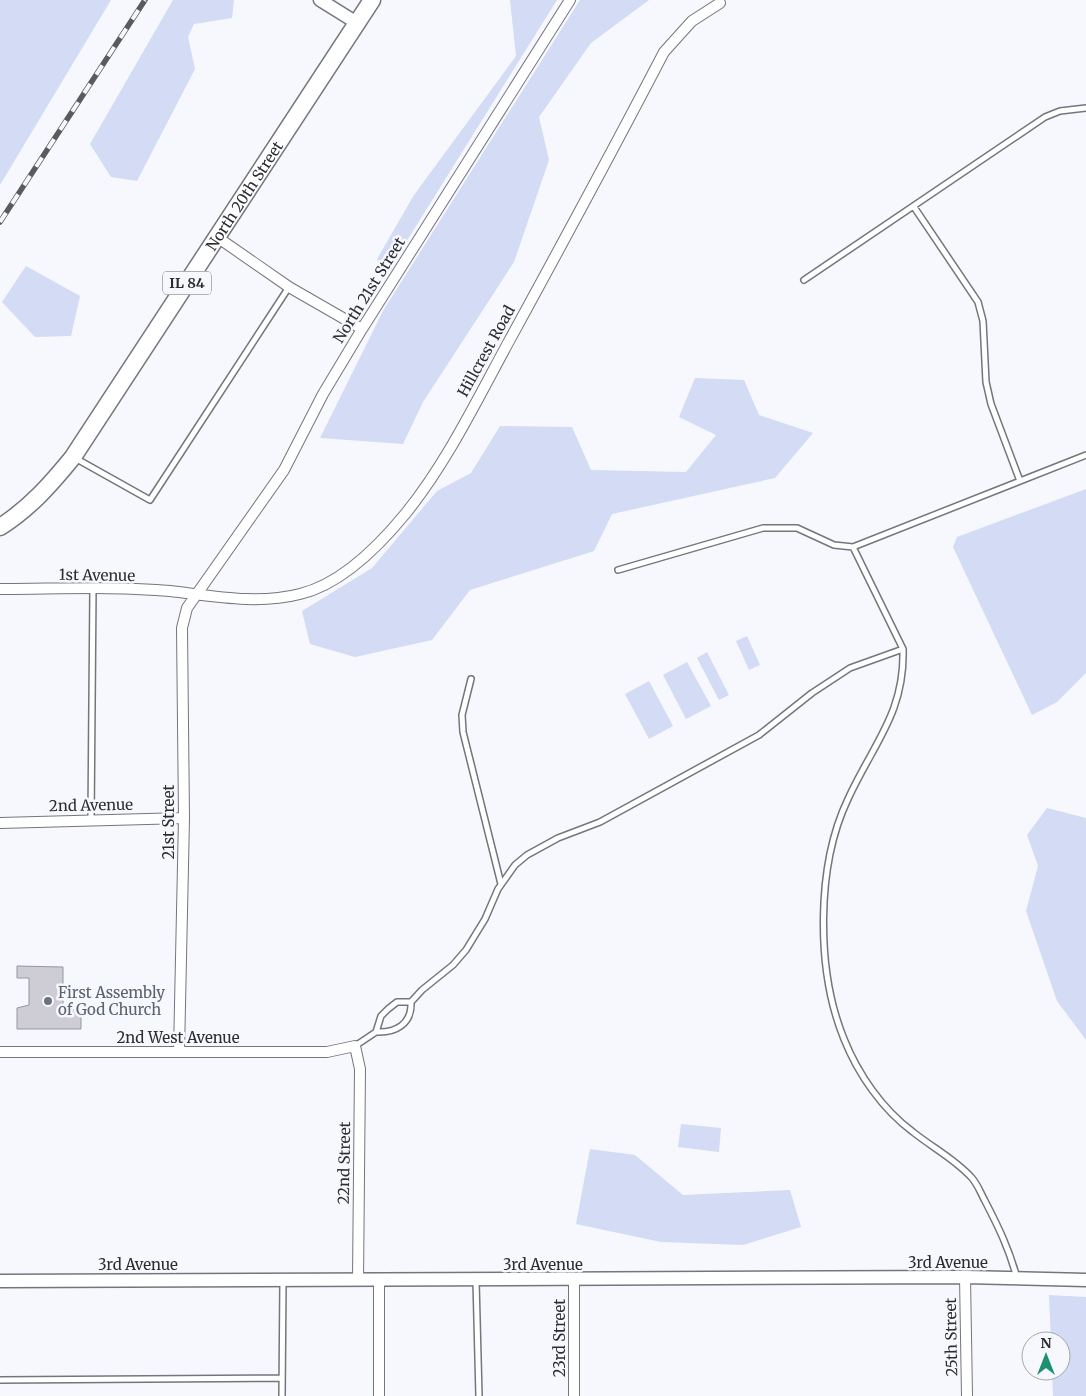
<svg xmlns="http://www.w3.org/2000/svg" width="1086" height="1396" viewBox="0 0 1086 1396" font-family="Merriweather,serif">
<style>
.green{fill:#d3dbf5}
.building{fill:#cecdd5;stroke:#97969d}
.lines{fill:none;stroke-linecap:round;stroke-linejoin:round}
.service-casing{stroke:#74767d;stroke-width:8}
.minor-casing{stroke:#74767d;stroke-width:12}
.tertiary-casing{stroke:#74767d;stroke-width:15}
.primary-casing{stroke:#74767d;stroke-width:19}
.service{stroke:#fff;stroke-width:5}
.minor{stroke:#fff;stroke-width:10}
.tertiary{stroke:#fff;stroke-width:12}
.primary{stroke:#fff;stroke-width:16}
.rail-casing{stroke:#5a5b5f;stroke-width:5.5}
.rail{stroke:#f6f8fe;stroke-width:4;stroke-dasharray:11;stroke-linecap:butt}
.worship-dot{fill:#6b7280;stroke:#f6f8fe;stroke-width:2}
.labels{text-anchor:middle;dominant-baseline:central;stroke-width:5;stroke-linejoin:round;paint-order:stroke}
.shield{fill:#f6f8fe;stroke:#696a6e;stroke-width:1}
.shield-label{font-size:14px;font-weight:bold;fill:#2c2d30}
.street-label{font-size:15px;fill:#2c2d30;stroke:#f6f8fe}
.worship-label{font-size:15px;fill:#5b616d;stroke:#f6f8fe;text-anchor:start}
</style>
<rect width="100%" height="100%" fill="#f6f8fe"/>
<path class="green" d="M0,0H111L0,185Z
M173,0H234L232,18L194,24L188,37L195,69L137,181L111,177L90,144Z
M510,0H557L383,279L377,259L414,195L516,56Z
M580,0H649L591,43L539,117L549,160L514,262L423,402L403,444L320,438L384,309Z
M26,266L80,296L71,336L35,337L2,302Z
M695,378L744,380L759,415L813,433L775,478L612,514L594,551L470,590L432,640L355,657L310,644L302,611L372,568L437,491L471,473L500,426L572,427L591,470L686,472L716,435L679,417Z
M1086,489V673L1057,702L1032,715L953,547L957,537Z
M747,636L760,665L749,670L736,641Z
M707,652L729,695L719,700L697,658Z
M687,662L711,706L686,719L663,675Z
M649,681L673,726L649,739L625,694Z
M1047,808L1086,818V1040L1057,1001L1026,911L1038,866L1027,835Z
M681,1124L721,1128L719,1152L678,1147Z
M590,1149L635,1155L683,1195L790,1190L801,1227L743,1245L661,1242L576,1224Z
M1049,1295L1086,1297V1396H1053L1052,1371H1061V1341H1051Z"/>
<path class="building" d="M17,966L63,967V1005H75V1008H81V1029H17V1008L29,1005V978H17Z"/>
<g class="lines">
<defs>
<path id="service" d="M914,207L978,302L983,321L986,382L991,404L1020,481
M804,280L1045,117L1060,111L1086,108
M75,458L150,500L289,287
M618,570L763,528H797L834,545L853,547
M471,679L462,715L463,732L501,884
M91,820L93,588
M411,1002L422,990L453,965L466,950L485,919L498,889L515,865L527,855L558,838L600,822L759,735L812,693L850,668L903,649
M355,1046L376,1032L381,1016L388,1009L397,1002H411C412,1024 396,1033 376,1032
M1017,1278C1009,1249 999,1228 985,1201C981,1194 978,1185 972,1178C955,1159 933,1148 913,1132C882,1109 858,1074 844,1039C816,970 816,866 848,799C873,744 905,713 903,649L853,547L1086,455
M476,1281L479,1396
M0,1380L281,1378
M282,1396L283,1281"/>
<path id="minor" d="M217,237L289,287L362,329
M0,589C56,589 114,586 170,591C213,596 257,605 300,594C342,584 379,546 406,513C447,462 477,400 508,343C561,246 613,150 664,52L692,21L720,3
M0,823L184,818
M0,1052H327L355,1046L360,1069L358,1280
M179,1052L184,818L182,628L187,608L284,470L323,394L362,329L570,0
M965,1277L967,1396
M379,1280V1396
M574,1280V1396"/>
<path id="tertiary" d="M320,0L357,23
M0,1281L965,1277L1086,1280"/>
<g id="primary">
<path id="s1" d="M0,527C30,508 51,484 73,457L372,0"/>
</g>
</defs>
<use href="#service" class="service-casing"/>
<use href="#minor" class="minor-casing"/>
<use href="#tertiary" class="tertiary-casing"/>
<use href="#primary" class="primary-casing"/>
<use href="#service" class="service"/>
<use href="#minor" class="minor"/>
<use href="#tertiary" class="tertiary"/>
<use href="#primary" class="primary"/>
<defs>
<path id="rail" d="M0,222L145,0"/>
</defs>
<use href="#rail" class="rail-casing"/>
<use href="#rail" class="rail"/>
</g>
<circle class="worship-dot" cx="48" cy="1001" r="5"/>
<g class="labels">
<rect class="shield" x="163" y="271.5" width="48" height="23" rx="4"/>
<g class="shield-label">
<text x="187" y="283">IL 84</text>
</g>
<g class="street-label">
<text stroke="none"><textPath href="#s1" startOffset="414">North 20th Street</textPath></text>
<text transform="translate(369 290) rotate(-58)">North 21st Street</text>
<text transform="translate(486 351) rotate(-61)">Hillcrest Road</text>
<text transform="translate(97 575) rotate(1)">1st Avenue</text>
<text transform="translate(91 805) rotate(-1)">2nd Avenue</text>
<text transform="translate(168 822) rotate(-90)">21st Street</text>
<text x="178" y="1037">2nd West Avenue</text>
<text transform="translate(344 1163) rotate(-89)">22nd Street</text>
<text x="948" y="1262">3rd Avenue</text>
<text x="138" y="1264">3rd Avenue</text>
<text x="543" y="1264">3rd Avenue</text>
<text transform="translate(951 1337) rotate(-91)">25th Street</text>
<text transform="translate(559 1338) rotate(-90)">23rd Street</text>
</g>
<g class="worship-label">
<text x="58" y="992">First Assembly<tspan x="58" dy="17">of God Church</tspan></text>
</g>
</g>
<g transform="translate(1046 1356)"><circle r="24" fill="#f6f8fe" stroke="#a5a7ac"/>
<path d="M0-4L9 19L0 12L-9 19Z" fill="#1e9072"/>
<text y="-8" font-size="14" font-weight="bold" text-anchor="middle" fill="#2c2d30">N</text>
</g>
</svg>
